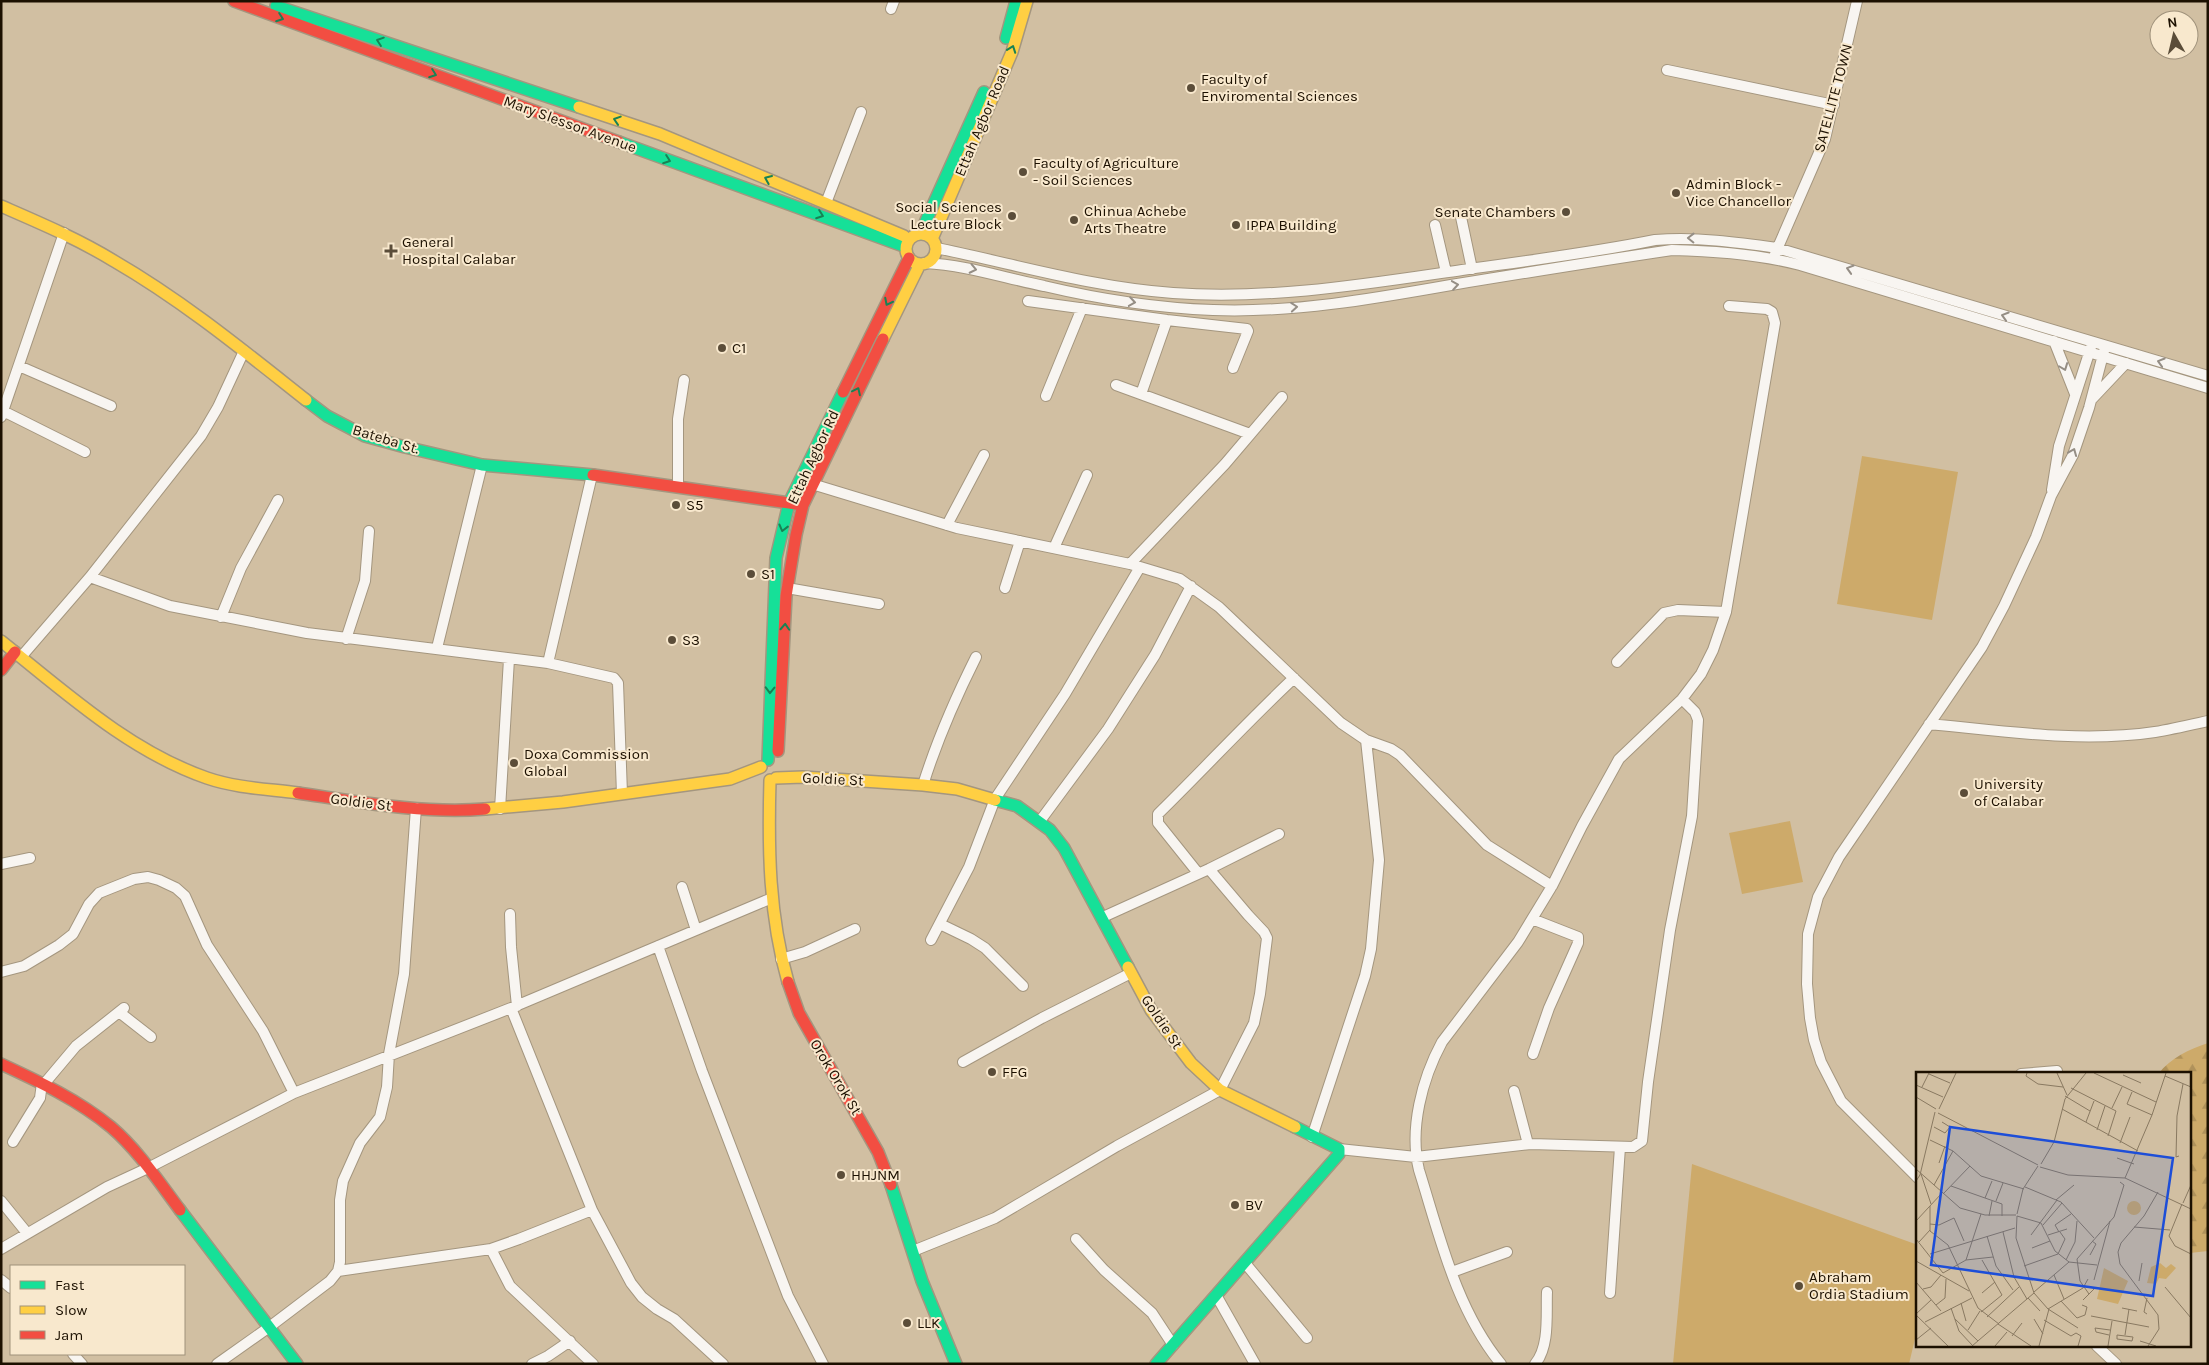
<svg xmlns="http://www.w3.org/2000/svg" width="2209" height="1365" viewBox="0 0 2209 1365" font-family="Karla,sans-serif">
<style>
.forest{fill:url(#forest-firs)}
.garden{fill:#cdaa6a}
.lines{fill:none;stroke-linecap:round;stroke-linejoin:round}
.street-casing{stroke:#a4967f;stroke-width:12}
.fast-casing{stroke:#a4967f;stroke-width:14}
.slow-casing{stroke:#a4967f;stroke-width:14}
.jam-casing{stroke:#a4967f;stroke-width:14}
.street{stroke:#f8f5f1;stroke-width:10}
.fast{stroke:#16e098;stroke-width:11}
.slow{stroke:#ffcf43;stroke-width:11}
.jam{stroke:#f24e42;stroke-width:11}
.oneway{stroke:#198254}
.oneway2{stroke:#958e85}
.poi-dot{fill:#5b4d39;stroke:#f8e8cd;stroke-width:2}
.labels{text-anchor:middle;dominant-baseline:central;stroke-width:4;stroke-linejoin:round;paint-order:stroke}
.poi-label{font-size:15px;fill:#1c1000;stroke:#f8e8cd;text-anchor:start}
.street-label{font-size:15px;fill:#1c1000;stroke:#f8e8cd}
.inset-road{fill:none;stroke:#897961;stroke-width:1}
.view{fill:#1d4ed8;fill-opacity:0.15;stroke:#1d4ed8;stroke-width:2.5}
.inset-edge{fill:none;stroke:#1c1000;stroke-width:2.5}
</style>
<defs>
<pattern id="forest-firs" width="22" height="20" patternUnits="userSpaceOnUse" patternTransform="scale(1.25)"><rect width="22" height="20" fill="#cdaa6a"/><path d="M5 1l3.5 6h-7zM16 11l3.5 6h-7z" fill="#af915a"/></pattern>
</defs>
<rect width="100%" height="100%" fill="#d1bfa2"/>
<path class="forest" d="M2208,1043V1251L2190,1253V1074H2158C2171,1058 2189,1049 2208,1043Z"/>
<path class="garden" d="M1862,456L1958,472L1932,620L1837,604Z
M1790,821L1803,882L1742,894L1729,833Z
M1692,1164L1918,1245V1326L1909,1364H1673Z"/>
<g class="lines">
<defs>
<path id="street" d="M891,9L894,1
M1667,70L1834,105
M826,203L861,112
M1461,217L1472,269
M1435,225L1446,272
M936,248C1015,264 1091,287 1173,293C1270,300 1366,284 1462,270C1526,261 1591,253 1655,240C1697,237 1736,242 1777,248L2208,376
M1775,254L1825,139L1857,1
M925,263C966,265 1004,278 1044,286C1099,299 1156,308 1213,310C1293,313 1372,299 1451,285C1524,273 1598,261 1672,250C1716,251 1758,254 1800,265L2208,388
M1028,301L1167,320L1247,329L1248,331L1233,368
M2054,341L2075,394
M19,366L111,406
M1116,385L1250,434
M1141,394L1167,320
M1046,396L1082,308
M2092,399L2126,363
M3,411L85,452
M1,417L64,233
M812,484L957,528L1130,564L1180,579L1219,607L1341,723L1366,740L1391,749L1400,755L1487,845L1552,886
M678,487V419L684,380
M2052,490L2059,446L2091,347
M947,525L984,455
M1054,548L1087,475
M1130,564L1225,464L1282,397
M90,577L170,606L307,633L548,663L614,678L618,683L622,794
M787,588L879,604
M1005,588L1020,541
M221,617L241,568L278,500
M346,639L365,581L369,531
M437,648L482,465
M21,657L90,577L201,436L218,407L244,351
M1617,662L1664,613L1678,610L1726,612
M548,663L592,475
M1929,724C2003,731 2081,743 2155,732C2173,729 2190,725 2208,721
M923,785C937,740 955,699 976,657
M500,809L509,659
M1040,821L1108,729L1155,655L1191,586
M1,864L30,858
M1198,873L1158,823V814C1204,769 1247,722 1294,678
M682,887L696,930
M510,914L511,947L517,1006
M1103,917L1209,869L1279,834
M1532,919L1578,937V943L1549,1008L1533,1054
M940,924L971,939L985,948L1023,986
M931,940L969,867L995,799L1065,694L1140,567
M658,946L702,1071L788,1296L823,1364
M781,959L805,952L855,929
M1,972L24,966L59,945L73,934L89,904L99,893L134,879L148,877L159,880L176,888L185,896L207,945L263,1031L294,1093
M511,1008L592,1210L631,1283L642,1297L657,1309L674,1319L723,1364
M119,1012L151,1037
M963,1062L1042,1018L1131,973
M2021,1074L2057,1071
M44,1084L76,1046L124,1008
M1514,1091L1528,1144
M1312,1137L1365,976L1371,949L1379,860L1366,740
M13,1142L40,1098L42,1083
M1339,1149L1416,1157L1531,1144L1633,1147L1642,1141L1648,1082L1670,930L1692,816L1698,720L1695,712L1682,699
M1918,1178L1841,1101L1821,1062L1814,1040L1810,1018L1807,984L1808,934L1818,897L1839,857L1982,647L2004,606L2036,537L2051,496L2073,455L2089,408L2104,351
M1,1201L27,1233
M1076,1239L1104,1270L1152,1313L1173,1345
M1,1249L107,1187L148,1168L294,1093L511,1008L772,898
M491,1249L510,1286L593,1364
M913,1251L995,1218L1117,1146L1220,1090L1254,1023L1260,994L1267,938L1264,932L1248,915L1209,869
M1245,1263L1307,1338
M338,1271L491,1249L519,1239L592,1210
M1452,1272L1507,1252
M1,1280L11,1288
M1610,1293L1620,1147
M1216,1295L1255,1364
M2097,1346L2116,1364
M73,1354L82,1364
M217,1364L268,1328L330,1281L338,1271L340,1262V1200L343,1181L360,1143L380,1117L387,1087L389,1054L404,974L416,808
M532,1364L548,1356L570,1341
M1501,1364C1456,1309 1440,1237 1419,1170C1409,1129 1422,1079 1442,1042L1518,942L1552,886L1582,826L1619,759L1682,699L1701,674L1713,650L1726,612L1775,323L1772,312L1767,309L1729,306
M1535,1364C1550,1346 1546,1314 1547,1292"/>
<path id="fast" d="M276,6L579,107
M1006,38L1016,1
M619,142L906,247
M920,234L984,92
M306,400L327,416L365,436L405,447L482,465L593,475
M768,760L776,558L789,503L843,392
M995,800L1017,806L1050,830L1064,848L1128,967
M891,1185L922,1281L956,1364
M180,1210L297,1364
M1156,1364L1339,1154V1149L1295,1127"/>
<path id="slow" d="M579,107L660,134L904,236
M1,206C40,223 78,239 114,261C183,301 244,351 306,400
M906 249a15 15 0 1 1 30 0a15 15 0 1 1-30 0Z
M932,239L1012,52L1027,1
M883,339L920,264
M1,641C65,692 129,751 207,778C236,788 268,789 298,793
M776,778L803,777L923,785L957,789L995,800
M770,780C768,849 769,916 788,982
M485,809L563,802L730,779L761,767
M1128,967L1151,1010L1191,1063L1220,1090L1295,1127"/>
<path id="jam" d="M234,1L619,142
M843,392L909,258
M593,475L803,505
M1,670L15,652
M778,751L786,596L796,535L803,505L883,339
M298,793C359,802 423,814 485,809
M788,982L799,1013L878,1152L891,1185
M1,1064C40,1082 78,1100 111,1127C138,1150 159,1182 180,1210"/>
</defs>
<use href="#street" class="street-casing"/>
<use href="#fast" class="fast-casing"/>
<use href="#slow" class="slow-casing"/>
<use href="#jam" class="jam-casing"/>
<use href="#street" class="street"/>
<use href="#fast" class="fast"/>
<use href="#slow" class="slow"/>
<use href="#jam" class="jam"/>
</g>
<defs><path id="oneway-chevron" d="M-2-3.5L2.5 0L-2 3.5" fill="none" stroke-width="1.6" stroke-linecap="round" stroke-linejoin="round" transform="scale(1.25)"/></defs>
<g class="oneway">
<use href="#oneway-chevron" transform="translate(280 18) rotate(20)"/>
<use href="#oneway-chevron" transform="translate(380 41) rotate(-161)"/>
<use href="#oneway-chevron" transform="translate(1012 49) rotate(-70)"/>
<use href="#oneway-chevron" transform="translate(433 74) rotate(20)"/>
<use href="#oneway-chevron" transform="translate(617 120) rotate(-162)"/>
<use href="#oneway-chevron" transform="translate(667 160) rotate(20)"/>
<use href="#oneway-chevron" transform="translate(768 179) rotate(-157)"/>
<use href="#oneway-chevron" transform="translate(820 215) rotate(20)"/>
<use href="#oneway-chevron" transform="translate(888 302) rotate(117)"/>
<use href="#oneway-chevron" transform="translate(857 391) rotate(-64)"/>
<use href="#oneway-chevron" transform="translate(783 528) rotate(104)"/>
<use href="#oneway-chevron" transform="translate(785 627) rotate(-87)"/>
<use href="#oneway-chevron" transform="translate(770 690) rotate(91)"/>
</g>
<g class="oneway2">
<use href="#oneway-chevron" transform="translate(1691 238) rotate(-179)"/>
<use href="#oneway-chevron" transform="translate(973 269) rotate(12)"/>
<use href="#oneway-chevron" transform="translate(1850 269) rotate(-163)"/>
<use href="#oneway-chevron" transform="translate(1455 285) rotate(-9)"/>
<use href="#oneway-chevron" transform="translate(1132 302) rotate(9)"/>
<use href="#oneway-chevron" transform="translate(1294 307) rotate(-5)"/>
<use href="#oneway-chevron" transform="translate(2005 316) rotate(-163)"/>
<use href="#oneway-chevron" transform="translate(2161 362) rotate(-163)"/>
<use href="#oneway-chevron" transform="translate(2064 367) rotate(69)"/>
<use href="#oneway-chevron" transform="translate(2073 452) rotate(-68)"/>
</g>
<g class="poi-dot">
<circle cx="1191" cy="88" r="5"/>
<circle cx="1023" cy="172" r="5"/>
<circle cx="1676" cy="193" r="5"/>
<circle cx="1566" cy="212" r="5"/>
<circle cx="1012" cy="216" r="5"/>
<circle cx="1074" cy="220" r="5"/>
<circle cx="1236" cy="225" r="5"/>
<path d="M388.5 243.5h5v5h5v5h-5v5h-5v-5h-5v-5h5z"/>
<circle cx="722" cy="348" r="5"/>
<circle cx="676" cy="505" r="5"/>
<circle cx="751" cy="574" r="5"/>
<circle cx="672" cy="640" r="5"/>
<circle cx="514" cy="763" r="5"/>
<circle cx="1964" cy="793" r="5"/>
<circle cx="992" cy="1072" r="5"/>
<circle cx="841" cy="1175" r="5"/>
<circle cx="1235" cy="1205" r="5"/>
<circle cx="1799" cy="1286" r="5"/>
<circle cx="907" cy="1323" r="5"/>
</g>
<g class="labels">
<g class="poi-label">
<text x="1201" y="79">Faculty of<tspan x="1201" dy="17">Enviromental Sciences</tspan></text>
<text x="1033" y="163">Faculty of Agriculture<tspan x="1033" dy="17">- Soil Sciences</tspan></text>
<text x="1686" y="184">Admin Block -<tspan x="1686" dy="17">Vice Chancellor</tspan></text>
<text x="1002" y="207" text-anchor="end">Social Sciences<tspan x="1002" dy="17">Lecture Block</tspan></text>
<text x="1084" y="211">Chinua Achebe<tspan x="1084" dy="17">Arts Theatre</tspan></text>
<text x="1556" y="212" text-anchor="end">Senate Chambers</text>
<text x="1246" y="225">IPPA Building</text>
<text x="402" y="242">General<tspan x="402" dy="17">Hospital Calabar</tspan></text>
<text x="732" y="348">C1</text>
<text x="686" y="505">S5</text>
<text x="761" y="574">S1</text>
<text x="682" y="640">S3</text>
<text x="524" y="754">Doxa Commission<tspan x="524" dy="17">Global</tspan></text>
<text x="1974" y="784">University<tspan x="1974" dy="17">of Calabar</tspan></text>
<text x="1002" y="1072">FFG</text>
<text x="851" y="1175">HHJNM</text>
<text x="1245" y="1205">BV</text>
<text x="1809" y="1277">Abraham<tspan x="1809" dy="17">Ordia Stadium</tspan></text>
<text x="917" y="1323">LLK</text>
</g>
<g class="street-label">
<text transform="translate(1833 98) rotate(-75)">SATELLITE TOWN</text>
<text transform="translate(982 121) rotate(-67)">Ettah Agbor Road</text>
<text transform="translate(570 124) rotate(20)">Mary Slessor Avenue</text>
<text transform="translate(386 439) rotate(17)">Bateba St.</text>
<text transform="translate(813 457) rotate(-65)">Ettah Agbor Rd</text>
<text transform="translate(833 779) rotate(3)">Goldie St</text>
<text transform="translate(361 802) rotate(7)">Goldie St</text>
<text transform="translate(1162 1022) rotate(56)">Goldie St</text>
<text transform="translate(836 1077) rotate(59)">Orok Orok St</text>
</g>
</g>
<g transform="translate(1916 1072)">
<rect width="275" height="275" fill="#d1bfa2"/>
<path d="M244,191L250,196L255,192L260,196L250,207L243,206L240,212L231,211L235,195Z" fill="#cdaa6a"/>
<path d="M211 136a7 7 0 1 1 14 0a7 7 0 1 1-14 0ZM188,196L212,209L202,232L181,227Z" fill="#cdaa6a"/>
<path class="inset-road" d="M111,1L110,4L122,12L147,15M141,1L151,23M178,1L240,30M13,2L34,11M207,3L225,11M249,4L275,15M0,13L27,25M6,15L13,1M155,16L200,39L192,64M216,20L211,32L236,43M149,24L174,39M0,25L20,37M196,36L206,15M23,37L40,1M146,37L222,79M22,41L122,93M170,50L178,29M18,55L29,61L34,55L26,50M181,58L189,34M14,68L37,79L65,104L108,117M204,71L214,45M263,84L260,85L261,44L267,12M201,86L218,92M23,91L29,74M125,92L138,70L149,27L170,1M124,95L152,103L209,106L275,137M0,97L44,136L69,143H100M5,102L15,132M209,106L236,43L250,1M0,109L4,103L19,40M18,113L37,79M35,114L86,132V144M109,115L145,130L178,166M27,122L54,94M69,126L76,109M140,128L158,113M80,129L87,111M267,131L275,113M266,132L253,164L259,174L275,182M14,134V159L32,173L62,236L83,252M101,142L107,117L122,94M73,144L76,129M101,144L125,151L139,179L153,190L118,220M0,149L26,121M14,152L23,153L38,146L48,169M127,153L146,131M218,155L254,158M87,160L98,205L111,227M143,160L139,153L155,142M115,163L141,128M132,163L151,157M71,164L80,194L97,218M0,167L27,201L50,188L65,142M3,170L14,158M116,176L134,169M14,182L99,156M174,183L180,172L176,169M50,188L77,185M150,188L159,170L161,149M0,189L53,219M153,190L181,193M108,194L142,182L149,167L144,160M138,203L148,227M178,208L194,149M223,209L226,191M0,210L25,239M249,215L275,246M7,217L15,215L25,203M66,221L79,210M118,221L132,237L162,256M173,222L164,209L161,187L198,145L208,113L204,110M112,226L124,239M231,226L228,240L231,242M167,228L178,217M145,229L161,246L169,243L171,235L166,233M45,231L50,249M20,233L29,226L30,207M35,236L43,259L57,274M206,236L221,239M132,237L167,216L172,207M65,240L86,223L66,188M0,242L15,228M0,243L32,274M175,244L233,255M71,245L103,215M39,247L62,269M118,247L127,262M128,248L155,264M9,250L56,226M82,252L115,274M52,258L64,239M193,263L180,260L179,256L194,258M201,263L217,265L216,269L201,267ZM209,263L213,237M96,264L106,251M155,264L160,261L165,264L162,274M0,268L15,256M224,269L240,274M56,274L118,221L100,166L101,144M79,274L91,260M123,274L133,237M192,274L196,249M232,274L243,257L242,243L204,192L202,180L205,171L228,144L242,120"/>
<path class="view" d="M34,55L257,86L237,224L15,193Z"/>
<rect width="275" height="275" class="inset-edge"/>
</g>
<rect width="2209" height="1365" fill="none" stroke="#1c1000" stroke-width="5"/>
<rect x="10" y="1265" width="175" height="90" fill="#f8e8cd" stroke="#a0927b"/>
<rect x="20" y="1281" width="25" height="8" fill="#16e098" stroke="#a0927b"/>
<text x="55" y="1290" font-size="15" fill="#1c1000">Fast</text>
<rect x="20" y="1306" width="25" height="8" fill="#ffcf43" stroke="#a0927b"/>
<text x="55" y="1315" font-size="15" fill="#1c1000">Slow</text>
<rect x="20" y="1331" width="25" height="8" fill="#f24e42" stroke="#a0927b"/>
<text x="55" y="1340" font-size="15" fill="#1c1000">Jam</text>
<g transform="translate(2174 35) rotate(352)"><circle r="24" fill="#f8e8cd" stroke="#a0927b"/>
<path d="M0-4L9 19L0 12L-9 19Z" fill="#5b4d39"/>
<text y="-8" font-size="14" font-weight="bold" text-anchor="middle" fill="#1c1000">N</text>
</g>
</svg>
